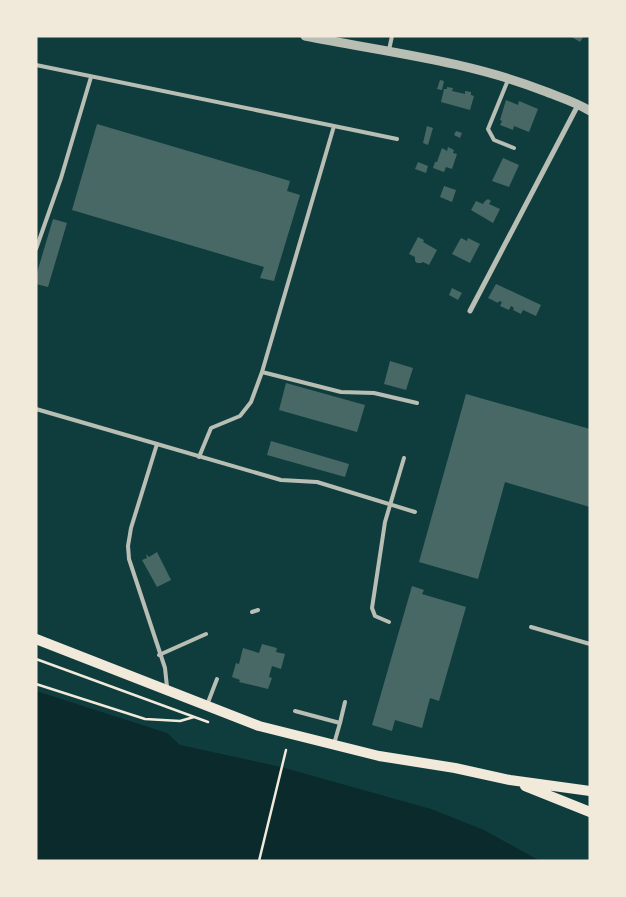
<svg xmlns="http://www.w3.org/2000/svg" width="626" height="897" viewBox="0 0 626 897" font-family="Poppins,sans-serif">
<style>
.water{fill:#0a2a2b}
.building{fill:#486865}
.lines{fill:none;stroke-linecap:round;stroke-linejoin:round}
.path{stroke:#f1e9da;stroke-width:2.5}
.service{stroke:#b8beb3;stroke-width:4}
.minor{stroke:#b8beb3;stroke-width:5}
.tertiary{stroke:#b8beb3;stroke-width:9}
.secondary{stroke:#f1e9da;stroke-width:10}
</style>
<rect width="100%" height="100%" fill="#0f3d3e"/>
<path class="water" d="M36,691L167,733L180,745L281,767L431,809L484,830L540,861H36Z"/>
<path class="building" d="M570,36H584L580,42Z
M440,80L444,81L442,90L437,89Z
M447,87L453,88L452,91L465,94V91L471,92V95L474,96L470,110L441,102L444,89H447Z
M506,100L518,105L519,101L538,109L529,132L514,126L513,130L500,125L502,121L500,120Z
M97,124L290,181L287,191L300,195L274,281L260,278L264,267L72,210Z
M427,126L433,128L428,145L423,143Z
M456,131L462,133L460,138L454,135Z
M448,147L454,150L453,153L457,154L452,169L446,167L444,172L433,168L435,162H437L442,148L447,151Z
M503,158L519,165L509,187L492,181Z
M418,162L428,166L426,173L415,169Z
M444,186L456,190L452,202L440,197Z
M488,199L491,201L489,204L500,209L493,223L471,210L476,201L483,204L485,201Z
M53,219L67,223L48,287L36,284V276Z
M418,237L424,240L423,242L437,250L429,265L423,262L421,263H417L415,261V257L409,254Z
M461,238L467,241L468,238L480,244L470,263L452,254Z
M496,284L541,305L536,316L523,310L521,314L513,310L514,308L511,306L509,310L500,306L502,302L499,301L498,303L488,298Z
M452,288L462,293L458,300L449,295Z
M390,361L413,368L406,390L384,384Z
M286,383L365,405L357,432L279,410Z
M466,394L590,429V507L505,482L478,579L419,562Z
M271,441L349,464L345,477L267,455Z
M157,552L171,580L157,587L142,560L147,558L146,554L149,557Z
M412,586L424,590L422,594L466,607L439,701L430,698L422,728L395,720L392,731L372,725Z
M262,644L277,648L276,652L285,654L281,669L272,666L269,677L272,678L268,689L239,682L240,680L232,677L236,663L239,664L243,648L259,653Z"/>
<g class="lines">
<path class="path" d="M36,659L208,722
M36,684L145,719L180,721L194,717
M259,861L286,750"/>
<path class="service" d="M389,50L392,36
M36,65L334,126L262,372L251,402L240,416L211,428L199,457
M508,80L488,129L494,140L514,148
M334,126L397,139
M36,249L61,178L91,77
M262,372L341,392L374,393L417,403
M36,409L157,444L131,528L128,546L129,559L165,668L167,687
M157,444L281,480L317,482L415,512
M252,612L258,610
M389,622L375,616L372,608L385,522L404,458
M531,627L590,644
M159,655L206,634
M207,705L217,679
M295,711L340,723L334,744
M340,723L345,702"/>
<path class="minor" d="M470,311L578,105"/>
<path class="tertiary" d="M305,36C385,52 468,61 544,91C559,97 576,102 590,111"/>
<path class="secondary" d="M36,639L259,726L379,756L455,768L510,780L590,791
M525,786L590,812"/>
</g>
<rect width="626" height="897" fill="none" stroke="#f1e9da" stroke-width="75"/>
</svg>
